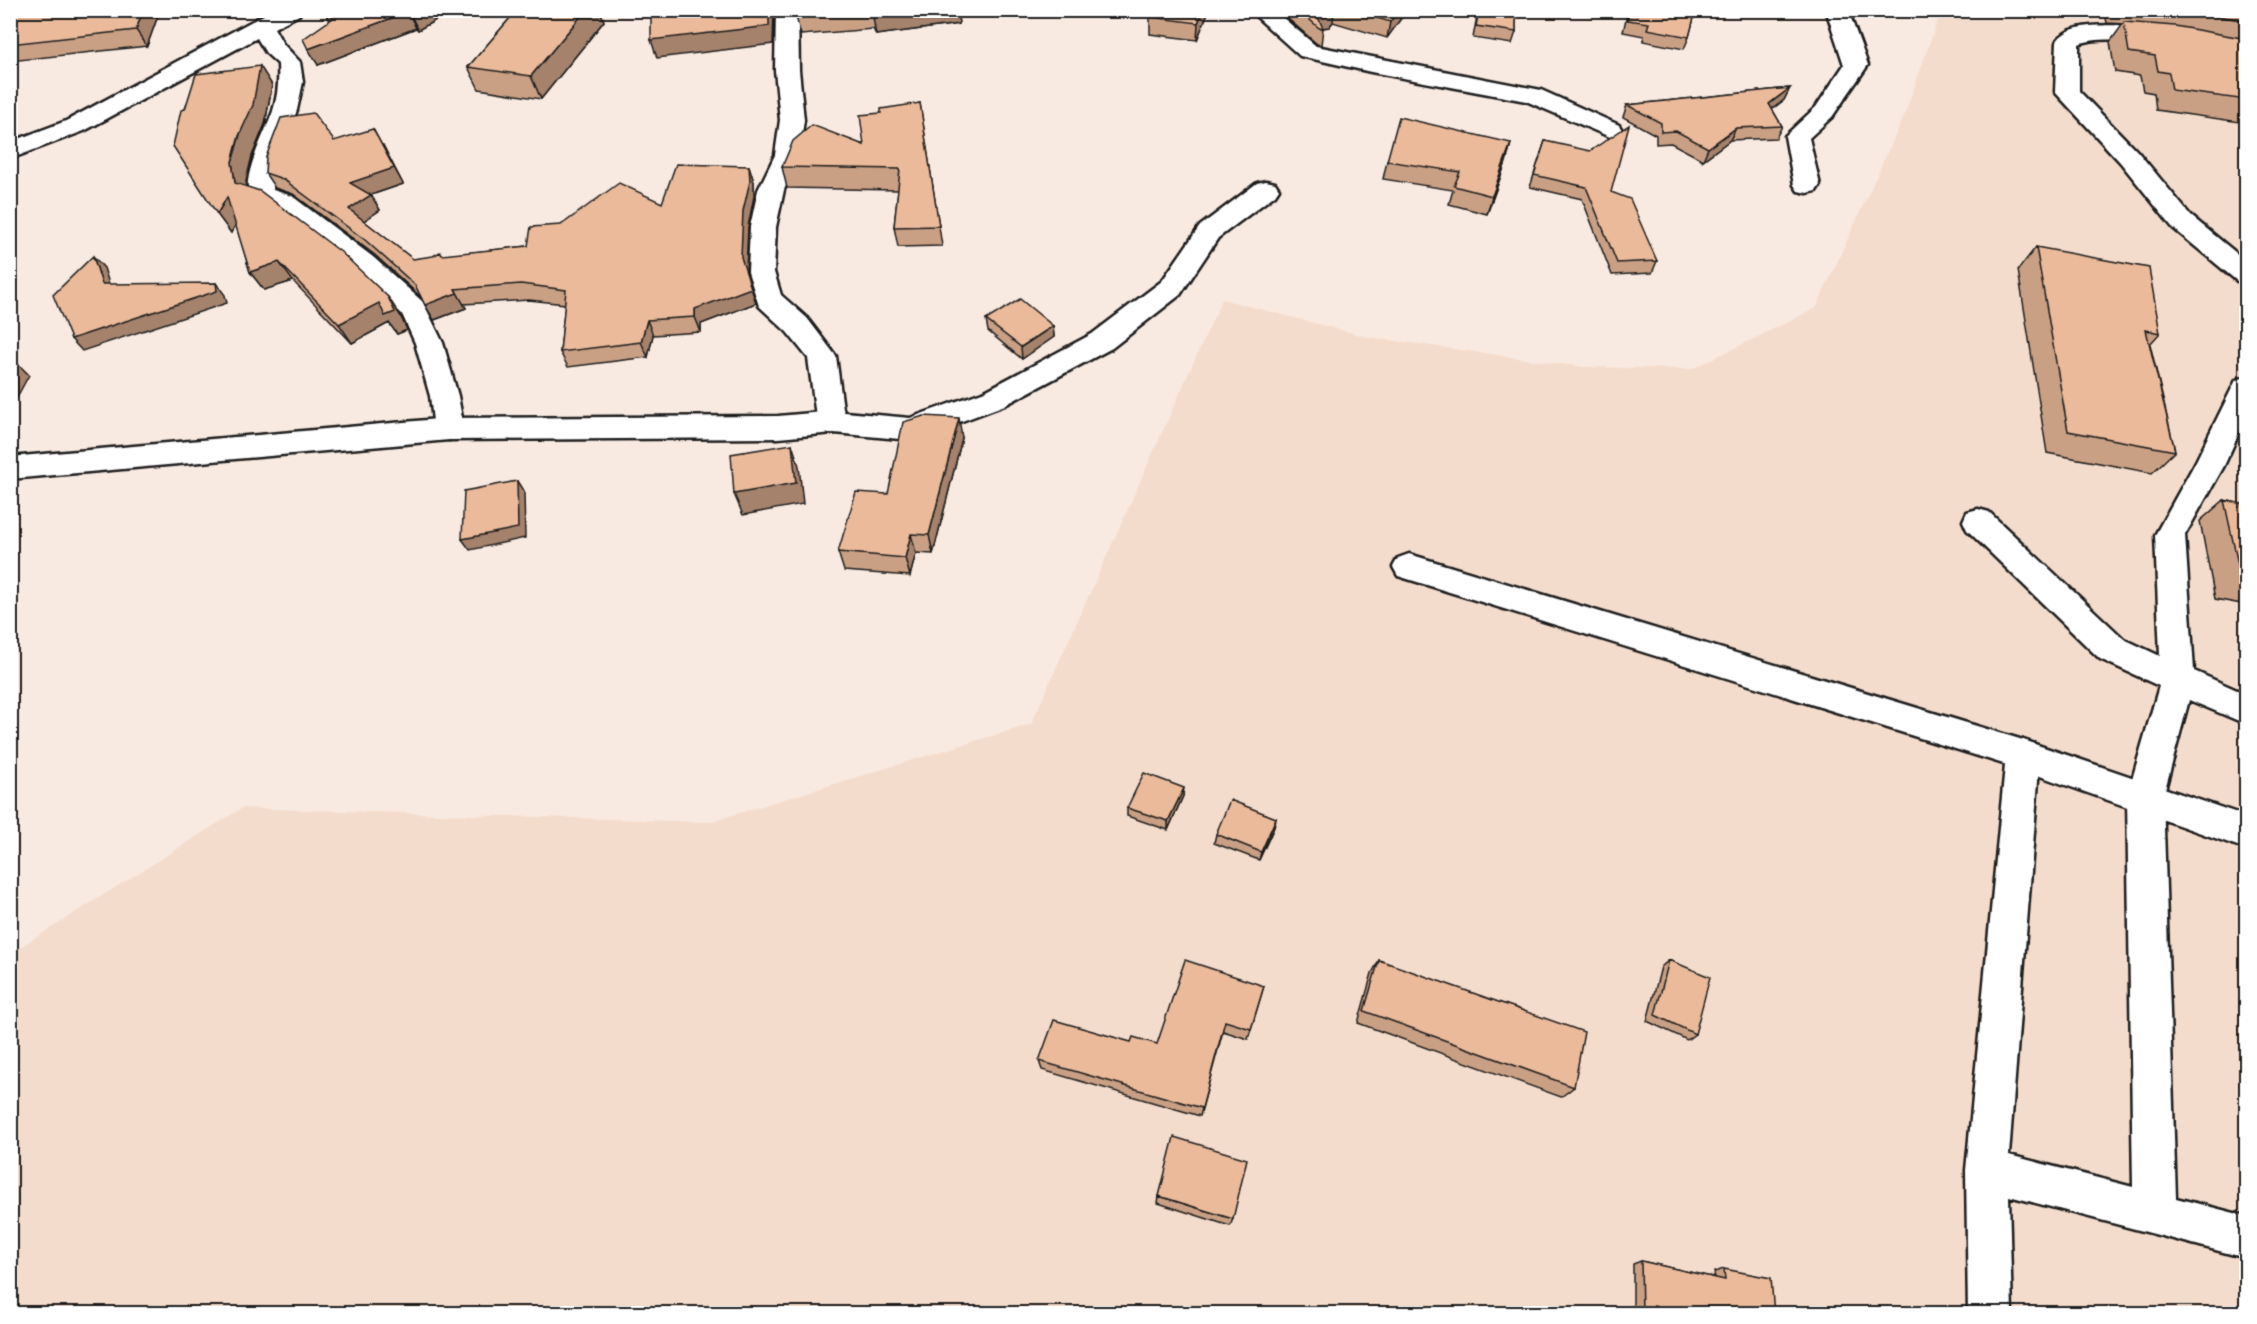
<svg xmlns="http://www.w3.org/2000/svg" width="2257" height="1324" viewBox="0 0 2257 1324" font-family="Dekko,sans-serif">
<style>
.built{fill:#f4dccc}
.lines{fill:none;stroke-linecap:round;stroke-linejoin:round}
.street-casing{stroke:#1c1c1c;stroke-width:5}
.secondary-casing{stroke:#1c1c1c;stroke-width:5}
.street{fill:#fff;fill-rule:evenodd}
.secondary{fill:#fff;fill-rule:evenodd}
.wall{fill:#c9a084;stroke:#1c1c1c;stroke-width:1.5}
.shaded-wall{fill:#a4826c;stroke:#1c1c1c;stroke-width:1.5}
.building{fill:#eaba9a;stroke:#1c1c1c;stroke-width:1.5}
</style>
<rect width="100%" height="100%" fill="#f9eae1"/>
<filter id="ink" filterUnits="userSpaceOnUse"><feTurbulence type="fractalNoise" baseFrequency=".0167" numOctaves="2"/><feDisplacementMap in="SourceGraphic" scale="12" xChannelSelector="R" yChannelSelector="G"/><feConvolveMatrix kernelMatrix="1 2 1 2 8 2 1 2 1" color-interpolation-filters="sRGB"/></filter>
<g filter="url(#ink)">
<path class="built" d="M1941,11H2246V1313L11,1314V953L242,808L709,822L1031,724L1222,299L1368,337L1584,367L1692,369L1816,308L1904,116Z"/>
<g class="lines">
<defs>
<path id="street" d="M273,10H302L299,15L274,28L283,44L300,62L303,82L297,110L274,172L273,190L292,196L373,257L423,302L443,343L458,396L464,429L459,437L449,440L439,437L434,429L430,396L415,343L402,314L355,269L274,208L251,201C238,181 266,132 273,111C278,95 279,80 278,64L266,53L257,38L84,131L10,159V142L66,121Z
M776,10H798L799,70L804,120L799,155L784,190L776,227L774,272L781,295L807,318L836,356L843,409L848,422L844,430L834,433L824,430L815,409L808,358L787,332L759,306L748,272L750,227L758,190L775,155L780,120L775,70Z
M1249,10H1274L1316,46L1541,90L1619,125L1622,130L1619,135L1610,137L1526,101L1371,72L1300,56Z
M1826,10H1848L1868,65L1832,117L1809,138L1820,185L1816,191L1807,193L1798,191L1794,185L1785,136L1816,107L1844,65Z
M2118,25L2246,45V59C2206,53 2113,30 2079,44V91L2138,152L2191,216L2246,261V284L2237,281L2173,228L2120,162L2055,92L2057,41C2069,23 2099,26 2118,25Z
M2246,377V417L2224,466L2185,535L2194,671L2246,694V724L2189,700L2163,797L2176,1198L2246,1216V1258L2009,1196L2012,1314H1968L1966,1170L2006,755L2011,744L2023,740L2035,744L2040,755L2009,1155L2133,1187L2127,797L2159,686L2100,659L1967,530L1963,521L1967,512L1978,509L1989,512L2124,639L2160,656L2155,535L2195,463L2236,380Z"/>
<path id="secondary" d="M1266,181L1275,183L1279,189L1275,195L1218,238L1180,295L1112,348L1005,405L911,440L834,433L778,438L449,440L10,479V457L449,418L778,416L834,411L910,418L985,391L1092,334L1162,281L1200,226L1257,183Z
M1409,554L2023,740L2246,816V849L2023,770L1398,576L1393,567L1398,558Z"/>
</defs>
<use href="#street" class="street-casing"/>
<use href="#secondary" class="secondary-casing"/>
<use href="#street" class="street"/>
<use href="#secondary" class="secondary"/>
</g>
<path class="wall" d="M10,10H160L147,46L10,61Z
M322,10H454L418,30L416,28L318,65L330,20Z
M517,10H600L604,21L541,99L479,89L468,67Z
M796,10H957L959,24L876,35L873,29L801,35L796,17Z
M1209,10L1197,40L1150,34V17Z
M1278,10H1407L1387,38L1333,22L1329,27L1323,28L1321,45L1317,44Z
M1478,10H1516V32L1512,44L1473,38Z
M1628,10H1696L1689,37L1684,49L1643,41L1644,36L1623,32Z
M2090,10H2247V123L2156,110L2154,93L2143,91L2140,76L2115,72L2110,42L2123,24L2107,23L2105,13Z
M272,85L265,124L252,156L246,181L247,187L400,315L407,330L397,334L389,323L352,343L293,281L264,290L250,272L236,225L231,233L217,214L185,109Z
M1790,88L1784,100L1772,109L1782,126L1776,138L1730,140L1703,160L1671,143L1656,144V135L1623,117L1627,105Z
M920,103L942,246L898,247L894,227L898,190L787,188L782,167L864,145L881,113Z
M334,141L383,145L403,184L371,195L380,210L364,221L413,259L528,246L561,225L662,203L749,166L754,182V196L748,227L746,272L756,303L701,324V332L653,335L648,357L568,367L560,352L565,304L529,300L464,304L466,308L434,320L421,297L375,255L293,194L275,188L265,173Z
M1545,141L1611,192L1657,261L1652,273L1612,275L1582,199L1530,187Z
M1511,143L1506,162L1487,214L1449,204L1453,190L1383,179L1387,161Z
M2036,247L2160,333L2150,344L2175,451L2152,473L2047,453L2018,270Z
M986,320L1053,326L1054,337L1022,359L988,331Z
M962,438L933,554L916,553L910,576L844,571L838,552L888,494Z
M2224,500L2247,505V605L2215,599L2200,521Z
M1183,796L1168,830L1127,816V808Z
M1276,818L1274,827L1259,860L1214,843L1216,834Z
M1379,960L1574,1087L1561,1097L1358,1023L1372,973Z
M1669,960L1695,1034L1687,1040L1647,1021L1661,967Z
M1264,986L1248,1039L1223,1031L1200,1116L1042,1070L1039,1061L1131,1042L1157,1044Z
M1159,1196L1233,1219L1230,1226L1158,1203Z
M1641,1261L1715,1278L1714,1272L1724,1269L1774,1314H1633V1264Z"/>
<path class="shaded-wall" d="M143,10H160L147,46L136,30Z
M415,10H454L418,30L410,13Z
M586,10H600L604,21L541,99L531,76Z
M769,10H774L773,44L657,58L651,40Z
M922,10H957L959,24L876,35L873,17Z
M1203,10H1209L1197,40L1198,23Z
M1331,10H1334L1333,22L1329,27L1322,28L1316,13Z
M1399,10H1407L1387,38L1390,22Z
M408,12L416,28L318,65L308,49Z
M260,66L272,85L265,124L252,156L246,181L249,202L235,183L232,162Z
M1790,88L1784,100L1763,116L1769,104Z
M1736,128L1730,140L1703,160L1708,148Z
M373,129L403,184L371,195L380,210L359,224L349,209L350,183Z
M1511,143L1506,162L1487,214L1492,196Z
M749,166L754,182V196L748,227L746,272L756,303L701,324V332L695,317V309L743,211Z
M227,197L241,216L231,233L217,214Z
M93,256L104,268L113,296L102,284Z
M279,262L293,281L264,290L250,272Z
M216,283L225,295L227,303L82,351L71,339Z
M455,289L466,308L434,320L425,305Z
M388,297L400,315L407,330L397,334L389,323L352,343L339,324Z
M647,320L653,335L648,357L641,342Z
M1053,326L1054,337L1022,359L1021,347Z
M17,363L29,375L10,410V376Z
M959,418L962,438L933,554L929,535Z
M792,444L799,466L803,504L743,515L734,494Z
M517,481L524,492L525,538L470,550L462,539Z
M911,534L916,553L910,576L905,558Z
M1184,788L1183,796L1168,830V821Z
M1276,818L1274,827L1259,860L1261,852Z"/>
<path class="building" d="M10,10H143L136,30L10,44Z
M327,10H415L410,13L408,12L308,49L303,39L333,18Z
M517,10H586L531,76L468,67Z
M651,10H769V26L651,40Z
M796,10H922L873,17L870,12L796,17Z
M1153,10H1203L1198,23L1150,17Z
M1299,10H1331L1316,13L1323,28H1319Z
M1351,10H1399L1390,22Z
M1479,10H1516V32L1476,26Z
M1630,10H1696L1689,37L1647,29L1649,23L1627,20Z
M2182,10H2247V21Z
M2124,22L2175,26L2247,39V100L2172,90L2169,73L2158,71L2155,56L2129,52Z
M260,66L253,105L239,136L232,162L235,183L260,191L341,252L388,297L395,312L385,316L379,303L339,324L279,262L250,272L227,197L217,214L173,146L181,110L185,109L196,74Z
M1790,88L1769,104L1782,126L1736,128L1708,148L1676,131L1661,132V123L1627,105Z
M920,103L939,226L894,227L900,169L782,167L793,141L812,125L864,145L860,115L881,113V109Z
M313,113L334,141L373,129L394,168L350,183L371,195L349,209L413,259L433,256L440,252L442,255L528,246L531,227L561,225L619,183L662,203L676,164L749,166L750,181L743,211L741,257L751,288L695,309V317L647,320L641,342L560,352L566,290L521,284L455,289L457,293L425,305L415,285L365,240L283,179L265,173L266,157L281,118Z
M1399,117L1511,143L1492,196L1454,186L1460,172L1387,161Z
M1629,125L1611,192L1630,199L1657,261L1617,263L1586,187L1534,175L1545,141L1590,151Z
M2036,247L2149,268L2160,333L2146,330L2175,451L2068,431Z
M93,256L102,284L216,283L217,291L71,339L53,295Z
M1020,299L1053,326L1021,347L986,320Z
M10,362L17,363L10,376Z
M924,416L959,418L929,535L911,534L905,558L838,552L856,492L888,494L903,422Z
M792,444L796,483L734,494L731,454Z
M517,481L518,528L462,539L464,491Z
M2224,500L2247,505V579L2241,578Z
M1144,773L1184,788L1168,821L1127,808Z
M1230,800L1276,818L1261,852L1216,834Z
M1185,960L1264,986L1251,1029L1225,1021L1202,1108L1039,1061L1054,1020L1131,1042L1133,1037L1157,1044Z
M1379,960L1584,1032L1574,1087L1364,1011Z
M1669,960L1710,977L1695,1034L1655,1015Z
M1174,1137L1247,1159L1233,1219L1159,1196Z
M1641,1261L1725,1280L1724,1269L1771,1278L1774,1314H1642Z"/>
</g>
<rect width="2257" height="1324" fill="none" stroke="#fff" stroke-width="36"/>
<rect x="18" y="18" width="2221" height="1288" fill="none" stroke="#1c1c1c" stroke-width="2" filter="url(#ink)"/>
</svg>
